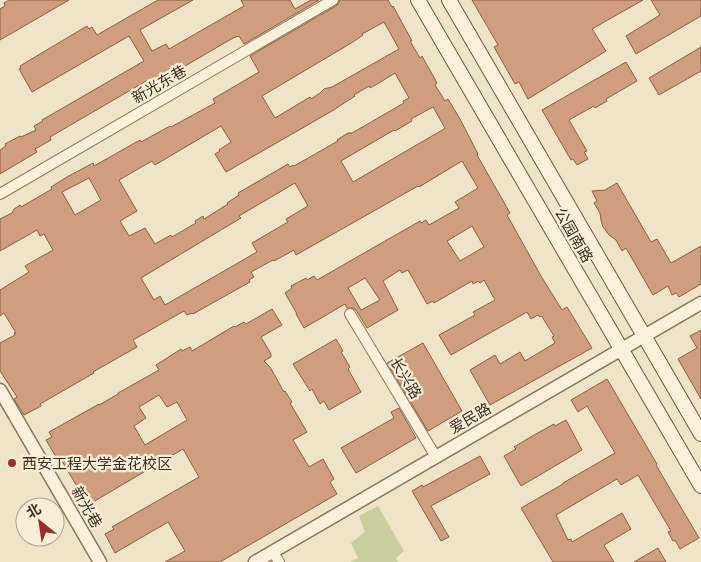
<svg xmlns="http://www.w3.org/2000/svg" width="701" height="562" viewBox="0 0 701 562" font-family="'IBM Plex Serif','Noto Sans SC',serif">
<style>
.green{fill:#c9cf9b}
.building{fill:#cf9f7d;stroke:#8d5f41;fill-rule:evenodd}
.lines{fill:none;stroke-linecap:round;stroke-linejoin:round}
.minor-casing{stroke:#8d765c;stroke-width:12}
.tertiary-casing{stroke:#8d765c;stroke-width:15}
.secondary-casing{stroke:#6f573f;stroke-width:16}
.minor{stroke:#faf1dc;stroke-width:10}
.tertiary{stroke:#faf1dc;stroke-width:12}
.secondary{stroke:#faf1dc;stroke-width:14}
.poi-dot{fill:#9e2a2b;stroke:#f7eed8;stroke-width:2}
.labels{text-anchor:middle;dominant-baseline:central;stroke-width:4.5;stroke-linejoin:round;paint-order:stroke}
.street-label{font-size:15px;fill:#3d2e20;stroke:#f7eed8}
.poi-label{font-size:15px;fill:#3d2e20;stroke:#f7eed8;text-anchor:start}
</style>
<rect width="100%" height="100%" fill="#f0e4c8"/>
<path class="green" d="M378,506L404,551L396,558L398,562H350L358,558L351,543L365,532L359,516Z"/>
<path class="building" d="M9,0H69L0,40V9L5,6L4,3Z
M158,0H193L140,30L152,51L166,44L169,49L244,6L241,0H290L295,9L311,0H319L244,44L239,36L233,38L180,69L182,70L153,88L148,80L50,137L51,140L35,149L37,152L0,174V150L6,146L5,144L20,136L21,137L36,130L34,126L43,121L42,120L144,61L129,36L32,92L19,69L21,68L20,66L87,26L89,29L92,27L97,35Z
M340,0H388L392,7L393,6L412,41H410L420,58L422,56L437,83L435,85L445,101L448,99L460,119L478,154L477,155L510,213L507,215L541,276L562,310L567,307L592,348L490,405L470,370L495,355L500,364L520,352L525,361L555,343L552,337L554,336L544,320L542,316L540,317L538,315L531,319L527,312L451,355L439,335L475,315L473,312L495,300L484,280L480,283L478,281L473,284L472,281L434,303L433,301L427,304L408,270L402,273L400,270L383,281L398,310L367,328L356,310L353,308H347L345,304L304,328L296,314H297L285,293L292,288L291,286L306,278L307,280L314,276L317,280L420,221L421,223L426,220L429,225L459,208L455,202L478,188L462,161L419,187L418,186L296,255L294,250L274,261L273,260L251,272L254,277L249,280L250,282L209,305L193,314L192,313L187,315L184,311L133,340L137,347L93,372L94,373L40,404L41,406L24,415L14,399L17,397L0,371V343L15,335L14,333H16L4,313L0,316V290L29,272L25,266L53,250L44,234L40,236L37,230L0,251V219L12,213L14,209L20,205L21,207L52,189L51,187L67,177L93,163L94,166L140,140L141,142L170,126L171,127L215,103L213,99L259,72L250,56L336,6L339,3ZM384,22L399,49L332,87L324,89L320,93L311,99L310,97L275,118L262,96L353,42L363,35L362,34ZM395,73L409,98L403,101L404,103L352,133H348L337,140L338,141L294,166L293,165L290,167L288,164L238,193L239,195L227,203L228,204L204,219L203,216L195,221L196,223L172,237L171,235L155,244L145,228L129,236L120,221L137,211L119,180L152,161L155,165L221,126L231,142L219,150L220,151L215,154L226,172L332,111L355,96L354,95L369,86L370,88L379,83ZM433,107L445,128L444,129L353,182L341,161L394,130L395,131L412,121L411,119ZM89,178L101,200L75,215L62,192ZM295,183L308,206L286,219L288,222L252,243L257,252L165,305L160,296L154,300L141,278L241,218L239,216ZM472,226L484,247L460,261L447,241ZM365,278L380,300L361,310L348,288Z
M472,0H643L592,29L606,51L528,99L519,82L515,84L494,47L498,45Z
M651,0H701V16L636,54L626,36L660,15Z
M701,47V71L659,95L649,78Z
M626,62L637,81L606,99L607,101L595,108L594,106L569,120L587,151L584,152L588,159L577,165L573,159L571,160L542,110Z
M617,183L651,242L657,239L671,263L701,246V284L679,297L676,293L672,295L668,286L653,295L626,248L622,251L616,240L609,235L603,227L601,220L600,213L594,203L597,201L592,191L605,190Z
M272,309L282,325L261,337L271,354V357L264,361L270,367L284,392L285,391L292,402L290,403L307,432L293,440L309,467L323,459L334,479L330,482L337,494L220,562H165L185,551L168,522L115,553L105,534L114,529L112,527L199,477L183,449L88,505L62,461L59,462L46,440L52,437L49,432L99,404V405L118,394V393L159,370L156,365L181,349L182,351L190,347L192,351L234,326L235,327L244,322L246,324ZM159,395L167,407L177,402L187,420L145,445L134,426L146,418L139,407Z
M701,330V399L678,359L697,348L690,336Z
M336,339L343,351L341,352L350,367L348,369L361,392L329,410L324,401L320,404L312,389L310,391L293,364Z
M423,343L462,411L428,431L387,363Z
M607,379L657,464L656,465L699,538L680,549L675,540L673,541L668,532L671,531L638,475L621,485L617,479L556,515L568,540L571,539L572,542L622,513L631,529L604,545L614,562H553L521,508L563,484V483L615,453L587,406L578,412L571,400Z
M399,408L416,438L356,473L341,448L394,418L391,412Z
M566,420L582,450L521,486L504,456L516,449L514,447L534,435L554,424L555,426Z
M480,456L490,474L431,506L449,537L441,541L412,491L422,485L423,487Z
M658,548L666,562H634Z"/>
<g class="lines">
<defs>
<path id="minor" d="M0,194L333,0
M350,314L436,457
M273,552L279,562"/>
<path id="tertiary" d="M0,390L100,562
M255,562L701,303"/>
<path id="secondary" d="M418,0L701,486
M449,0L701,434"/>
</defs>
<use href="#minor" class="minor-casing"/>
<use href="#tertiary" class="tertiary-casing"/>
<use href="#secondary" class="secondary-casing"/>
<use href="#minor" class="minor"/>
<use href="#tertiary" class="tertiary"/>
<use href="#secondary" class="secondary"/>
</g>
<circle class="poi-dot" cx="12" cy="463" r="5"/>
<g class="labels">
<g class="street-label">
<text transform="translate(159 84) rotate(-30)">新光东巷</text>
<text transform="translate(574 235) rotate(60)">公园南路</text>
<text transform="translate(406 378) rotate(59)">长兴路</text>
<text transform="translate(470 418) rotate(-30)">爱民路</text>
<text transform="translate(87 507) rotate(60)">新光巷</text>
</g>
<g class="poi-label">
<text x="22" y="463">西安工程大学金花校区</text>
</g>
</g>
<g transform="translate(40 522) rotate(330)"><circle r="24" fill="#f7eed8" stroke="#ada18e"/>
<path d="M0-4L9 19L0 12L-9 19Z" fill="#9e2a2b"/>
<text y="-8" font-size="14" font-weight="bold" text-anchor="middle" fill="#3d2e20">北</text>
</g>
</svg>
